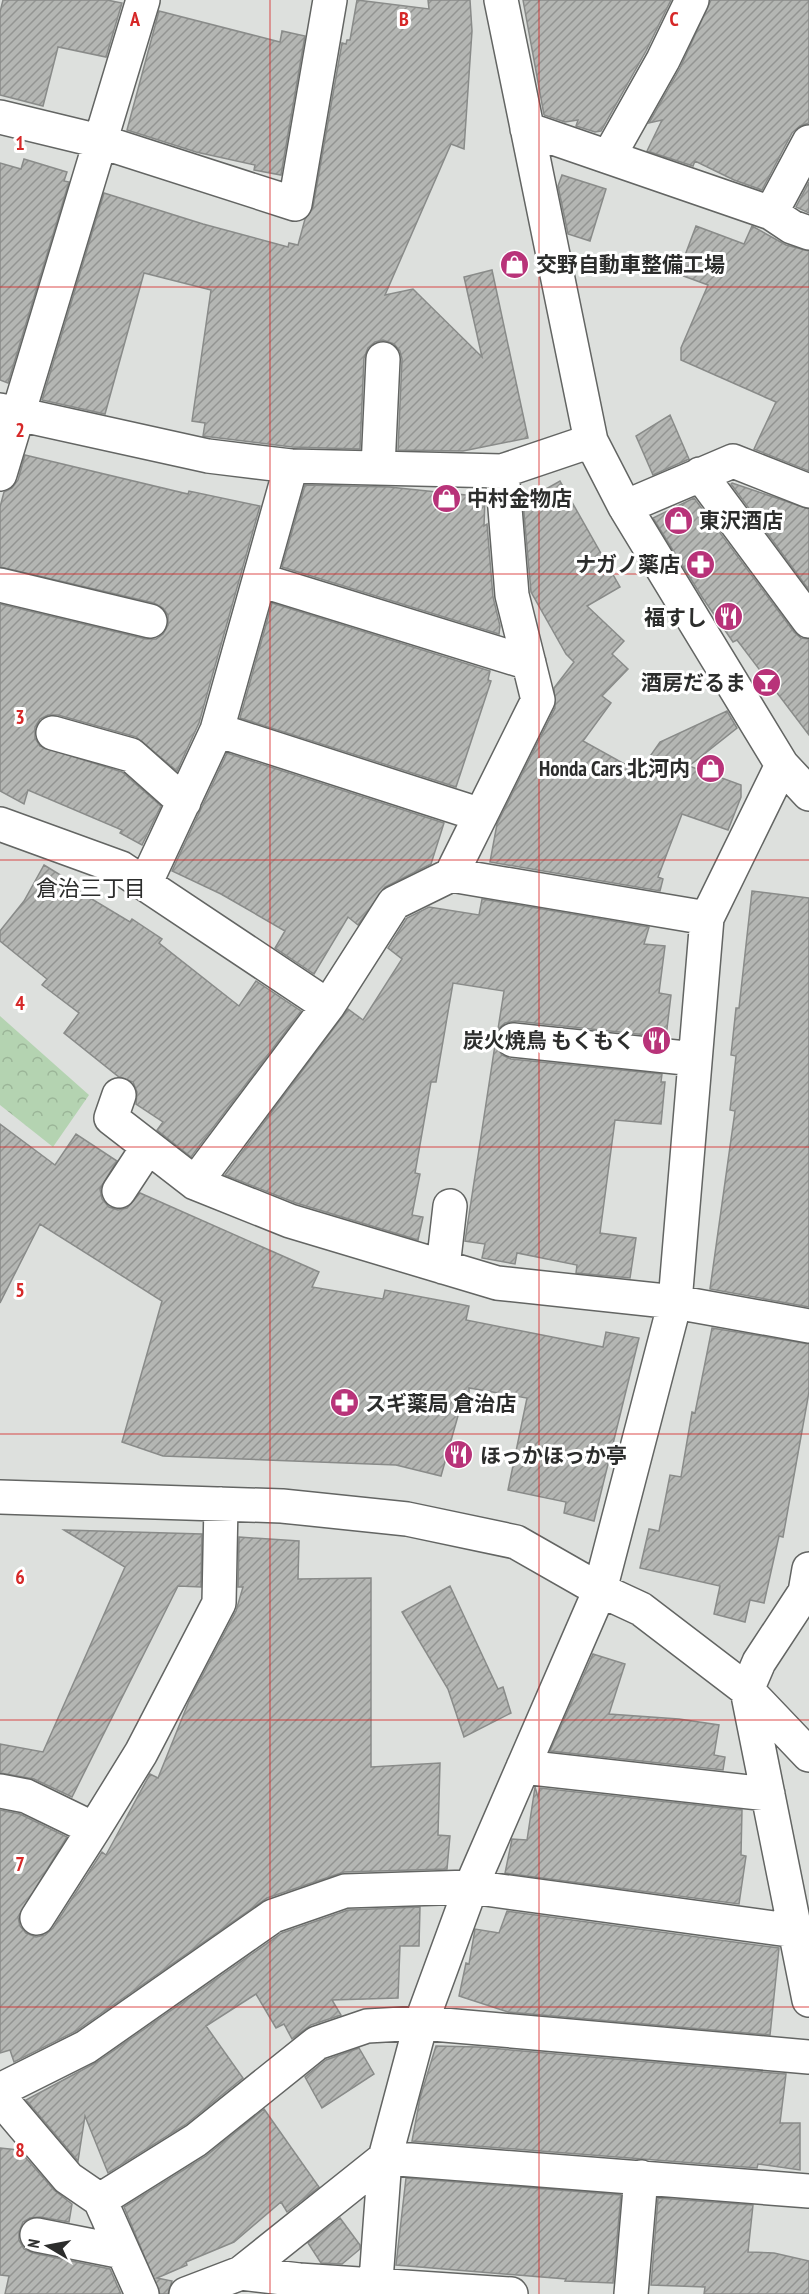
<svg xmlns="http://www.w3.org/2000/svg" width="809" height="2294" viewBox="0 0 809 2294" font-family="'PT Sans Narrow','Noto Sans JP',sans-serif">
<style>
.park{fill:url(#park-crowns)}
.building{fill:url(#building-hatch);stroke:#898b89;stroke-width:1.5}
.lines{fill:none;stroke-linecap:round;stroke-linejoin:round}
.minor-casing{stroke:#636563;stroke-width:36}
.minor{stroke:#fff;stroke-width:33}
.grid{fill:none;stroke:#d62828;stroke-width:1.5;stroke-opacity:0.55}
.labels{text-anchor:middle;dominant-baseline:central;stroke-width:6;stroke-linejoin:round;paint-order:stroke}
.poi-label{font-size:21px;font-weight:bold;fill:#2c2d2c;stroke:#fff;text-anchor:start}
.neighbourhood-label{font-size:22px;fill:#2c2d2c;stroke:#fff}
.grid-label{font-size:20px;text-anchor:middle;font-weight:bold;fill:#d62828;stroke:#fff;stroke-width:6;stroke-linejoin:round;paint-order:stroke}
</style>
<defs>
<pattern id="park-crowns" width="20" height="18" patternUnits="userSpaceOnUse" patternTransform="scale(1.5)"><rect width="20" height="18" fill="#b4d3b1"/><path d="M2 6a3 3 0 1 1 6 0M12 15a3 3 0 1 1 6 0" fill="none" stroke="#9bb598"/></pattern>
<pattern id="building-hatch" width="6" height="6" patternUnits="userSpaceOnUse" patternTransform="scale(1.5)"><rect width="6" height="6" fill="#b4b6b3"/><path d="M-1 1l2-2M0 6l6-6M5 7l2-2" fill="none" stroke="#939492"/></pattern>
</defs>
<rect width="100%" height="100%" fill="#dde0dd"/>
<path class="park" d="M0,1016L89,1095L53,1147L0,1105Z"/>
<path class="building" d="M3,0H107L122,3L106,57L58,47L43,106L0,95V12Z
M357,0L429,9L428,0H470L472,31L464,149L451,144L385,295L413,289L482,357L464,277L492,270L528,438L463,451L398,450L402,359L400,351L394,344L383,340L375,342L368,348L364,358L360,449L292,447L203,436L205,423L192,421L211,290L144,273L105,414L42,400L104,193L203,224L288,247L289,243L298,245L305,219L313,207L342,43L346,44L347,40H350Z
M523,0H671L646,51L601,131L595,132L576,126L578,120L565,122L544,115Z
M711,0H809V123L800,126L792,133L762,190L734,180L695,161L693,166L647,151L662,120L649,123L680,68Z
M159,11L280,42L282,31L305,36L281,175L254,170L255,165L196,152L127,130Z
M24,159L67,172L64,181L69,182L8,383L0,380V163L21,169Z
M562,175L606,189L590,241L568,234L558,186Z
M809,182V213L796,207Z
M696,226L744,244L752,226L786,245L809,251V471L754,449L776,402L681,360V348L708,285L678,274Z
M670,415L689,459L653,475L636,436Z
M25,455L188,494L189,491L260,506L199,723L177,771L136,737L58,715H48L40,719L35,727V738L40,746L122,772L161,806L142,845L120,833L122,830L28,790L24,804L0,791V604L146,639H156L163,634L168,625V615L163,608L154,603L0,567V507L4,492L12,488L18,480Z
M560,481L620,587L587,606L624,641L612,654L628,669L602,696L611,703L583,741L639,772L660,742L727,711L737,728L689,766L741,785V797L728,830L682,814L658,877L663,879L660,891L490,862L497,824L555,708L554,688L574,662L566,654L531,592L523,502Z
M732,483L809,509V590L731,484Z
M305,485L389,487L485,497L484,526L487,524L493,597L500,626L499,634L282,567Z
M694,498L794,632L801,638L809,639V735L737,640L733,642L702,597L653,518Z
M272,603L490,671L488,680L491,681L456,787L240,718Z
M227,753L444,823L431,864L385,887L358,925L348,917L314,974L275,948L285,931L221,894L172,871Z
M44,865L72,882L70,886L130,922L132,919L162,939L159,943L239,1006L256,981L301,1011L191,1157L157,1130L163,1122L136,1104L137,1092L133,1082L119,1077L64,1033L79,1013L42,985L47,979L0,941V931L24,901Z
M752,891L809,898V1307L710,1289L735,1111L730,1110L736,1056L731,1055L736,1008H739Z
M482,899L649,927L644,944L665,946L659,993L671,995L666,1037L515,1021L505,1023L498,1029L504,991L453,983L436,1082H431L415,1173L420,1174L412,1215L423,1217L418,1240L296,1203L225,1175L348,1009L363,1020L402,959L388,948L407,918L429,907L479,915Z
M495,1045L502,1055L511,1059L662,1074L661,1082H665L661,1124L615,1120L600,1233L636,1238L630,1278L576,1273L577,1265L517,1253L515,1264L482,1258L485,1244L465,1241Z
M0,1124L55,1165L76,1134L117,1161L100,1189L102,1199L109,1207L118,1210L127,1208L140,1193L319,1272L312,1287L383,1299L385,1290L454,1303L469,1306L466,1320L603,1347L606,1332L639,1338L594,1521L564,1513L566,1502L508,1490L527,1398L469,1388V1392L465,1391L441,1476L396,1465L163,1456L122,1442L162,1301L40,1224L0,1303Z
M712,1328L809,1344V1392L783,1537L779,1536L764,1603L750,1600L745,1622L714,1614L720,1586L640,1568L649,1529L659,1531L670,1475L681,1477L692,1412L695,1413Z
M64,1530L202,1534L201,1587L178,1586L72,1797L34,1779L0,1773V1744L43,1752L125,1567Z
M239,1537L299,1541L298,1579L371,1578V1767L440,1763L438,1835L450,1836L447,1869L344,1872L267,1898L76,2031L14,2062L10,2050L0,2053V1810L20,1814L67,1837L18,1917L20,1926L26,1933L36,1937L45,1935L53,1928L102,1852L106,1855L150,1774L158,1778L189,1701L236,1611L243,1587H238Z
M450,1586L498,1689L503,1687L511,1713L464,1737L448,1689L402,1612Z
M593,1654L625,1664L609,1714L679,1719L719,1725L714,1755L725,1757L723,1770L550,1751Z
M535,1787L538,1797L540,1788L742,1810L741,1855L746,1856L739,1904L505,1873L512,1839L527,1840Z
M420,1907L419,1946H400L398,1998L332,2000L341,2015L311,2025L292,2039L284,2024L276,2028L256,1994L206,2026L243,2078L185,2125L108,2173L85,2116L78,2161L26,2100L97,2062L282,1933L348,1910Z
M507,1911L779,1948L770,2035L508,2012L459,1996L466,1963L469,1964L475,1929L499,1933Z
M436,2046L478,2047L786,2074L780,2123H800V2170L758,2164L757,2168L412,2141L420,2098Z
M359,2048L374,2074L322,2108L305,2077L326,2060Z
M264,2109L319,2187L287,2212L281,2202L234,2242L186,2262L187,2265L157,2278L172,2281L168,2294H160L124,2207L206,2156Z
M0,2148L19,2150L54,2190L72,2204L69,2222L40,2217L30,2218L23,2222L19,2232V2240L24,2249L33,2253L110,2269L121,2294H5L9,2276L0,2275Z
M406,2178L621,2195L613,2283L565,2281L566,2279L396,2265Z
M658,2198L753,2205L748,2252L774,2253L809,2261V2294H704L705,2287L651,2285Z
M340,2218L360,2245V2249L342,2264L321,2263L308,2243Z"/>
<g class="lines">
<defs>
<path id="minor" d="M501,0L591,441L625,507L782,765
M0,117L99,141L295,204L330,0
M527,129L771,213L809,142
M609,156L663,60L692,0
M771,213L792,227L809,233
M0,410L208,456L291,466L502,471L591,441
M378,468L383,359
M502,471L512,595L538,700L451,875L394,903L328,1006L195,1183L290,1221L497,1283L675,1302L809,1326
M0,474L143,0
M700,474L809,621
M625,507L733,461L809,491
M260,580L529,663
M0,585L150,621
M217,730L481,815
M53,733L131,755L184,802
M0,824L121,868L328,1006
M451,875L707,918
M145,884L217,730L291,466
M513,1040L695,1059
M119,1095L111,1118L195,1183
M119,1191L148,1147
M443,1267L450,1206
M0,1497L282,1506L407,1519L516,1542L600,1590L641,1609L747,1690L809,1755
M809,1569L805,1592L759,1662L747,1690L809,2000
M523,1767L768,1794
M0,1791L26,1796L94,1829L141,1753L219,1603L221,1504
M37,1918L94,1829
M0,2090L86,2047L273,1916L345,1891L471,1887L796,1931
M0,2098L68,2178L100,2200L142,2294
M100,2200L196,2140L317,2043L367,2026L421,2023L809,2057
M37,2235L123,2252
M241,2273L299,2280L511,2294
M186,2294L241,2273L385,2158L809,2191
M375,2294L385,2158L421,2023L471,1887L600,1590L675,1302L707,918L782,765L809,794
M631,2294L641,2177"/>
</defs>
<use href="#minor" class="minor-casing"/>
<use href="#minor" class="minor"/>
</g>
<path class="grid" d="M270,0V2294M539,0V2294M0,287H809M0,574H809M0,860H809M0,1147H809M0,1434H809M0,1720H809M0,2007H809"/>
<defs>
<symbol id="shop-disc" viewBox="-11 -11 22 22"><circle r="9.5" fill="#b83379" stroke="#fff"/><path d="M-5-2.5h2.3a2.7 3.5 0 0 1 5.4 0H5L5.5 6h-11ZM-1.5-2.5h3a1.5 2.3 0 0 0-3 0Z" fill="#fff"/></symbol>
<symbol id="pharmacy-disc" viewBox="-11 -11 22 22"><circle r="9.5" fill="#b83379" stroke="#fff"/><path d="M-2-6h4v4h4v4h-4v4h-4v-4h-4v-4h4Z" fill="#fff"/></symbol>
<symbol id="restaurant-disc" viewBox="-11 -11 22 22"><circle r="9.5" fill="#b83379" stroke="#fff"/><path d="M-5-6h1v4h1v-4h1v4h1v-4h1v5L-1.5 .5V6h-2V.5L-5-1ZM5-6V6H3V1.5H1.5Q1.5-4 5-6Z" fill="#fff"/></symbol>
<symbol id="bar-disc" viewBox="-11 -11 22 22"><circle r="9.5" fill="#b83379" stroke="#fff"/><path d="M-6-5H6L.8 .8V4.5H3.5V6h-7V4.5H-.8V.8Z" fill="#fff"/></symbol>
</defs>
<g fill-rule="evenodd">
<use href="#shop-disc" x="498" y="248" width="33" height="33"/>
<use href="#shop-disc" x="430" y="482" width="33" height="33"/>
<use href="#shop-disc" x="662" y="504" width="33" height="33"/>
<use href="#pharmacy-disc" x="684" y="548" width="33" height="33"/>
<use href="#restaurant-disc" x="712" y="600" width="33" height="33"/>
<use href="#bar-disc" x="750" y="666" width="33" height="33"/>
<use href="#shop-disc" x="694" y="752" width="33" height="33"/>
<use href="#restaurant-disc" x="640" y="1024" width="33" height="33"/>
<use href="#pharmacy-disc" x="328" y="1386" width="33" height="33"/>
<use href="#restaurant-disc" x="442" y="1438" width="33" height="33"/>
</g>
<g class="labels">
<g class="poi-label">
<text x="536" y="264">交野自動車整備工場</text>
<text x="467" y="498">中村金物店</text>
<text x="699" y="520">東沢酒店</text>
<text x="680" y="564" text-anchor="end">ナガノ薬店</text>
<text x="707" y="617" text-anchor="end">福すし</text>
<text x="746" y="682" text-anchor="end">酒房だるま</text>
<text x="690" y="768" text-anchor="end">Honda Cars 北河内</text>
<text x="635" y="1040" text-anchor="end">炭火焼鳥 もくもく</text>
<text x="365" y="1403">スギ薬局 倉治店</text>
<text x="480" y="1455">ほっかほっか亭</text>
</g>
<g class="neighbourhood-label">
<text x="91" y="888">倉治三丁目</text>
</g>
</g>
<g class="grid-label">
<text x="135" y="26">A</text>
<text x="404" y="26">B</text>
<text x="674" y="26">C</text>
<text x="20" y="150">1</text>
<text x="20" y="437">2</text>
<text x="20" y="724">3</text>
<text x="20" y="1010">4</text>
<text x="20" y="1297">5</text>
<text x="20" y="1584">6</text>
<text x="20" y="1871">7</text>
<text x="20" y="2157">8</text>
</g>
<g transform="translate(48 2246) rotate(280)" stroke="#ffffff" stroke-width="4.5" paint-order="stroke">
<path d="M0-4.5L10 22L0 15L-10 22Z" fill="#2c2d2c"/>
<text y="-9" font-size="16" font-weight="bold" text-anchor="middle" fill="#2c2d2c">N</text>
</g>
</svg>
